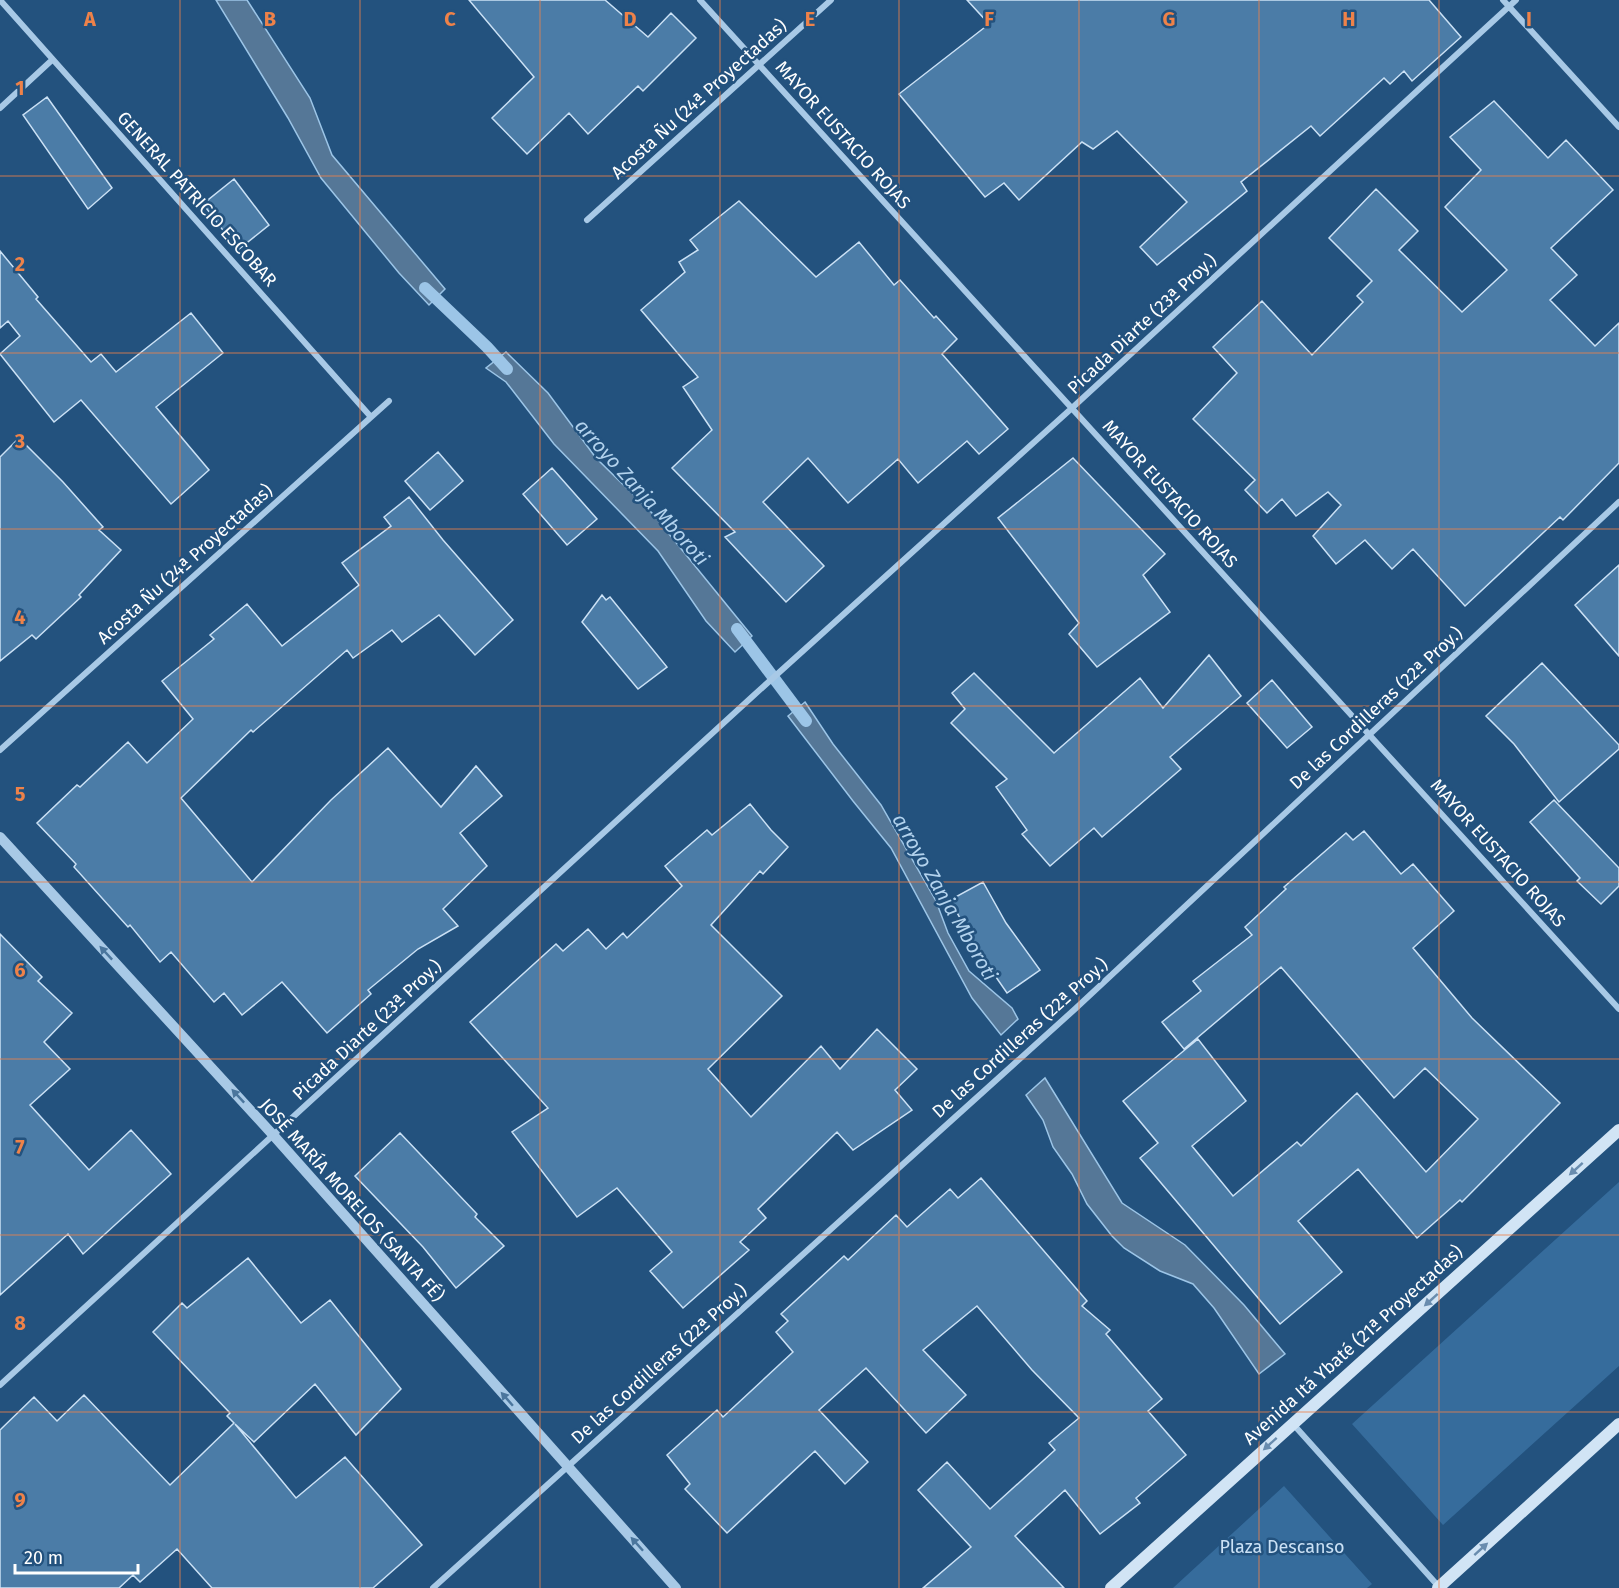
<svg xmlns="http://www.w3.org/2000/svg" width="1619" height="1588" viewBox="0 0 1619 1588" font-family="'Fira Sans',sans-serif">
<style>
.green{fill:#366c9c}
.water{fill:#557797;stroke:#9cc5e7;stroke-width:1.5}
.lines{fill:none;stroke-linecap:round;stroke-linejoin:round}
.stream{stroke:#9cc5e7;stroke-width:12}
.building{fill:#4b7ca7;stroke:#cbe1f5;stroke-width:1.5}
.minor{stroke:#a8c9e6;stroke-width:6}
.tertiary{stroke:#a8c9e6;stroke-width:10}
.secondary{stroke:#d1e4f5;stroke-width:12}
.oneway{fill:#4b769d}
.oneway2{fill:#698cae}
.grid{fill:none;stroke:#ee8249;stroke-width:1.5;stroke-opacity:0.55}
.labels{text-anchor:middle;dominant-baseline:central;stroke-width:5;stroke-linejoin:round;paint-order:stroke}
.street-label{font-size:18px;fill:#fff;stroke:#23527e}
.park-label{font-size:18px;fill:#cbe1f5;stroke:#23527e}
.water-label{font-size:20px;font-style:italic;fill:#b3d3ee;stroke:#23527e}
.grid-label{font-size:20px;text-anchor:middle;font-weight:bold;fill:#ee8249;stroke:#23527e;stroke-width:5;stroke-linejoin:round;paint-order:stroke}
</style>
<rect width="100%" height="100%" fill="#23527e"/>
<path class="green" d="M1619,1182V1366L1443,1525L1352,1424Z
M1284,1486L1372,1584L1367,1588H1173Z"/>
<path class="water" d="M216,0H247L310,98L332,155L445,289L429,305L399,273L321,178L288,118Z
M506,352L548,393L596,458L652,513L752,636L735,652L706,621L658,551L554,444L506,382L486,368Z
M805,702L833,744L881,805L936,901L948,933L969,971L1012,1008L1018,1019L1001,1035L972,998L891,848L853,801L788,716Z
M1045,1078L1122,1203L1185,1245L1244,1305L1285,1354L1259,1374L1214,1308L1193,1284L1160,1271L1124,1248L1112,1236L1087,1204L1072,1174L1053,1147L1043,1120L1026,1095Z"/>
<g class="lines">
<path class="stream" d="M425,288L487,347L507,369
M737,629L806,721"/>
</g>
<path class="building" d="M469,0H605L648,37L671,13L696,38L643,91L638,86L588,134L569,113L527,154L492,118L534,77Z
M967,0H1429L1461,37L1412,81L1404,71L1390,84L1384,78L1320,136L1311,126L1241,182L1247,191L1157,265L1140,247L1187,202L1117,131L1093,149L1082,142L1019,200L1004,183L985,197L899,94L989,24Z
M47,97L112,188L88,209L23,115Z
M1494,101L1548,158L1566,140L1613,190L1551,248L1577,275L1550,300L1595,346L1619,323V463L1563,520L1560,517L1465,606L1413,549L1392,569L1365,540L1336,564L1313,536L1341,505L1328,492L1296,516L1282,499L1267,513L1245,490L1255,480L1193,419L1237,373L1213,347L1262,301L1312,355L1363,302L1357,296L1372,281L1329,238L1376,189L1418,231L1399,250L1462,312L1507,270L1445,207L1481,170L1450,137Z
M234,179L269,225L238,250L203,204Z
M739,201L816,277L859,242L894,285L900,280L934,318L936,316L957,339L942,354L1008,429L979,454L967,441L918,483L898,459L848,503L808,458L763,502L824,566L786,602L725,537L735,532L672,468L712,430L683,387L698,377L641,310L685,272L679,262L698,250L690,240Z
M0,251L38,297L36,299L91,362L101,354L116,372L191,313L223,353L156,407L209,470L171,504L81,400L54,422L0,354L20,336L8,321L0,328Z
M19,438L63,482L103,527L99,530L121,550L79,595L81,597L36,639L32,635L0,661V457Z
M438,452L463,481L430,510L405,481Z
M1073,458L1165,554L1143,575L1170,612L1097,667L1069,634L1079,623L998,518Z
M552,468L597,519L567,545L523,494Z
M409,497L443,540L513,620L475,655L439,615L402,642L392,630L353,658L347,650L253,732L251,730L181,798L252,882L331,800L388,748L441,807L476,766L502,796L460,833L487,866L443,909L458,926L418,949L368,990L371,994L327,1033L282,982L242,1015L224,993L214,1002L171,952L160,962L130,925L128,927L74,867L76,864L37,823L77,785L80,787L128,742L147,763L193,719L162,681L214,639L210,635L247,604L282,646L359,585L342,563L391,526L384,517Z
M1619,565V656L1575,605Z
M602,595L606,600L610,597L667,667L638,689L582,622Z
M1209,655L1241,696L1170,757L1181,769L1102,837L1094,828L1050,866L1022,834L1027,830L996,787L1007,779L951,723L965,709L952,693L974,673L1054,753L1140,678L1163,708Z
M1542,663L1619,745V749L1559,802L1514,744L1486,716Z
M1272,680L1312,727L1287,748L1247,703Z
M1554,800L1619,868V886L1601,904L1577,881L1580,878L1530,822Z
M750,804L771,830L788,847L763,874L760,871L711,925L782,996L708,1069L751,1117L821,1046L840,1069L877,1029L917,1069L895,1090L912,1110L853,1150L837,1132L758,1209L766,1218L740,1242L749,1250L683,1308L650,1271L672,1252L617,1188L577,1217L512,1132L548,1108L470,1022L556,944L563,951L588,929L606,949L623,933L627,938L682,886L665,866L707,830L712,835Z
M1364,831L1401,874L1413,864L1454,911L1413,948L1472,1018L1560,1103L1462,1202L1460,1200L1417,1238L1358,1169L1298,1221L1342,1272L1280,1324L1140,1158L1158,1143L1123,1101L1198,1039L1246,1101L1192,1146L1233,1196L1297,1142L1301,1146L1357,1093L1426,1172L1478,1119L1425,1068L1394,1098L1281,967L1184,1049L1162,1022L1201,991L1193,981L1252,935L1245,927L1286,889L1284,887L1346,833L1353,840Z
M983,882L1006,923L1040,970L1007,993L980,954L950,900Z
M0,934L42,977L38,981L72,1013L44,1042L70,1069L30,1105L89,1170L131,1130L171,1174L83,1254L68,1234L0,1295Z
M400,1133L477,1214L475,1217L504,1246L456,1288L423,1247L355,1176Z
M981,1178L1087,1301L1082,1306L1110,1330L1106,1334L1162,1399L1148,1411L1186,1455L1136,1498L1140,1503L1100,1534L1065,1490L1015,1536L1064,1588H923L971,1547L918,1490L947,1462L990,1509L1055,1450L1049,1443L1079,1418L1032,1370L977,1306L923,1350L966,1395L926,1433L866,1368L819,1410L868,1462L845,1484L815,1451L727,1533L685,1489L690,1484L667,1455L717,1410L723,1417L793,1352L776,1332L788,1321L781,1314L844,1256L848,1260L896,1215L907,1227L950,1189L958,1198Z
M248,1258L301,1323L330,1300L401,1389L356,1435L315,1384L254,1442L235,1424L296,1498L345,1457L422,1545L373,1588H212L177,1549L140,1582L133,1575L119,1588H0V1430L34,1397L57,1421L84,1395L170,1485L234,1423L227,1416L230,1413L153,1332L182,1303L187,1308Z"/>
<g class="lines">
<path class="minor" d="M0,0L371,417
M700,0L1619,1009
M1503,0L1619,127
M0,108L52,60
M587,220L831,0
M0,750L389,401
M0,1385L753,696L1072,408L1516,0
M1293,1424L1440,1588
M433,1588L1075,1009L1619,502"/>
<path class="tertiary" d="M0,837L274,1136L676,1588"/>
<path class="secondary" d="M1111,1588L1619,1130
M1438,1588L1619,1424"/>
</g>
<defs><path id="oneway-solid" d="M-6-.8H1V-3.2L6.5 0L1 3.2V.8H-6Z" transform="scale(1.5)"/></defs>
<g class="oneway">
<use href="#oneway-solid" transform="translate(106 953) rotate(-133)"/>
<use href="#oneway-solid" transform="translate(238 1096) rotate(-133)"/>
<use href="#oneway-solid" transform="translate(507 1399) rotate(-131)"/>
<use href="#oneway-solid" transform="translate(637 1544) rotate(-132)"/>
</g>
<g class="oneway2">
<use href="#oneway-solid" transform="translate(1576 1169) rotate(138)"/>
<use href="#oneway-solid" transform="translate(1431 1300) rotate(138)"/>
<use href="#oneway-solid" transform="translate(1270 1444) rotate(138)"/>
<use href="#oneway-solid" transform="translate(1481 1549) rotate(-42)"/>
</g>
<path class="grid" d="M180,0V1588M360,0V1588M540,0V1588M720,0V1588M899,0V1588M1079,0V1588M1259,0V1588M1439,0V1588M0,176H1619M0,353H1619M0,529H1619M0,706H1619M0,882H1619M0,1059H1619M0,1235H1619M0,1412H1619"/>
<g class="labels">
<g class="street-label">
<text transform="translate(699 99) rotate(-42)">Acosta Ñu (24ª Proyectadas)</text>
<text transform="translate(843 135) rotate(48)">MAYOR EUSTACIO ROJAS</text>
<text transform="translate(197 199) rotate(48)">GENERAL PATRICIO ESCOBAR</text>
<text transform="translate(1142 324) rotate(-43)">Picada Diarte (23ª Proy.)</text>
<text transform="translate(1170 494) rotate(48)">MAYOR EUSTACIO ROJAS</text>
<text transform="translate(185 564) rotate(-42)">Acosta Ñu (24ª Proyectadas)</text>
<text transform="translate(1376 708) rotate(-43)">De las Cordilleras (22ª Proy.)</text>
<text transform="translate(1498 853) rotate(48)">MAYOR EUSTACIO ROJAS</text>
<text transform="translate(367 1030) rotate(-43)">Picada Diarte (23ª Proy.)</text>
<text transform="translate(1020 1038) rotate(-42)">De las Cordilleras (22ª Proy.)</text>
<text transform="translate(352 1200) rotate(48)">JOSÉ MARÍA MORELOS (SANTA FÉ)</text>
<text transform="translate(1353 1345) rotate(-42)">Avenida Itá Ybaté (21ª Proyectadas)</text>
<text transform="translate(659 1364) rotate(-42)">De las Cordilleras (22ª Proy.)</text>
</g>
<g class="park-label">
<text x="1282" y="1547">Plaza Descanso</text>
</g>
<g class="water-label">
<text transform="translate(642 492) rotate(48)">arroyo Zanja Mboroti</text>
<text transform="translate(945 897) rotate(60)">arroyo Zanja Mboroti</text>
</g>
</g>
<g class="grid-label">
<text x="90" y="26">A</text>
<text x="270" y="26">B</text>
<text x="450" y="26">C</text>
<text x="630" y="26">D</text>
<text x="810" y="26">E</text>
<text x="989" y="26">F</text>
<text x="1169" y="26">G</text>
<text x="1349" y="26">H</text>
<text x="1529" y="26">I</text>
<text x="20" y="95">1</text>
<text x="20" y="271">2</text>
<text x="20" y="448">3</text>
<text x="20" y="624">4</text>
<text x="20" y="801">5</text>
<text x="20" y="977">6</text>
<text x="20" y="1154">7</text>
<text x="20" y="1330">8</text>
<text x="20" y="1507">9</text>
</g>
<path d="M15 1564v9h123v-9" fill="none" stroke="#ffffff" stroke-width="3"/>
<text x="24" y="1564" font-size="18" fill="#ffffff" stroke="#23527e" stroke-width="4.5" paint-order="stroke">20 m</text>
</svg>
